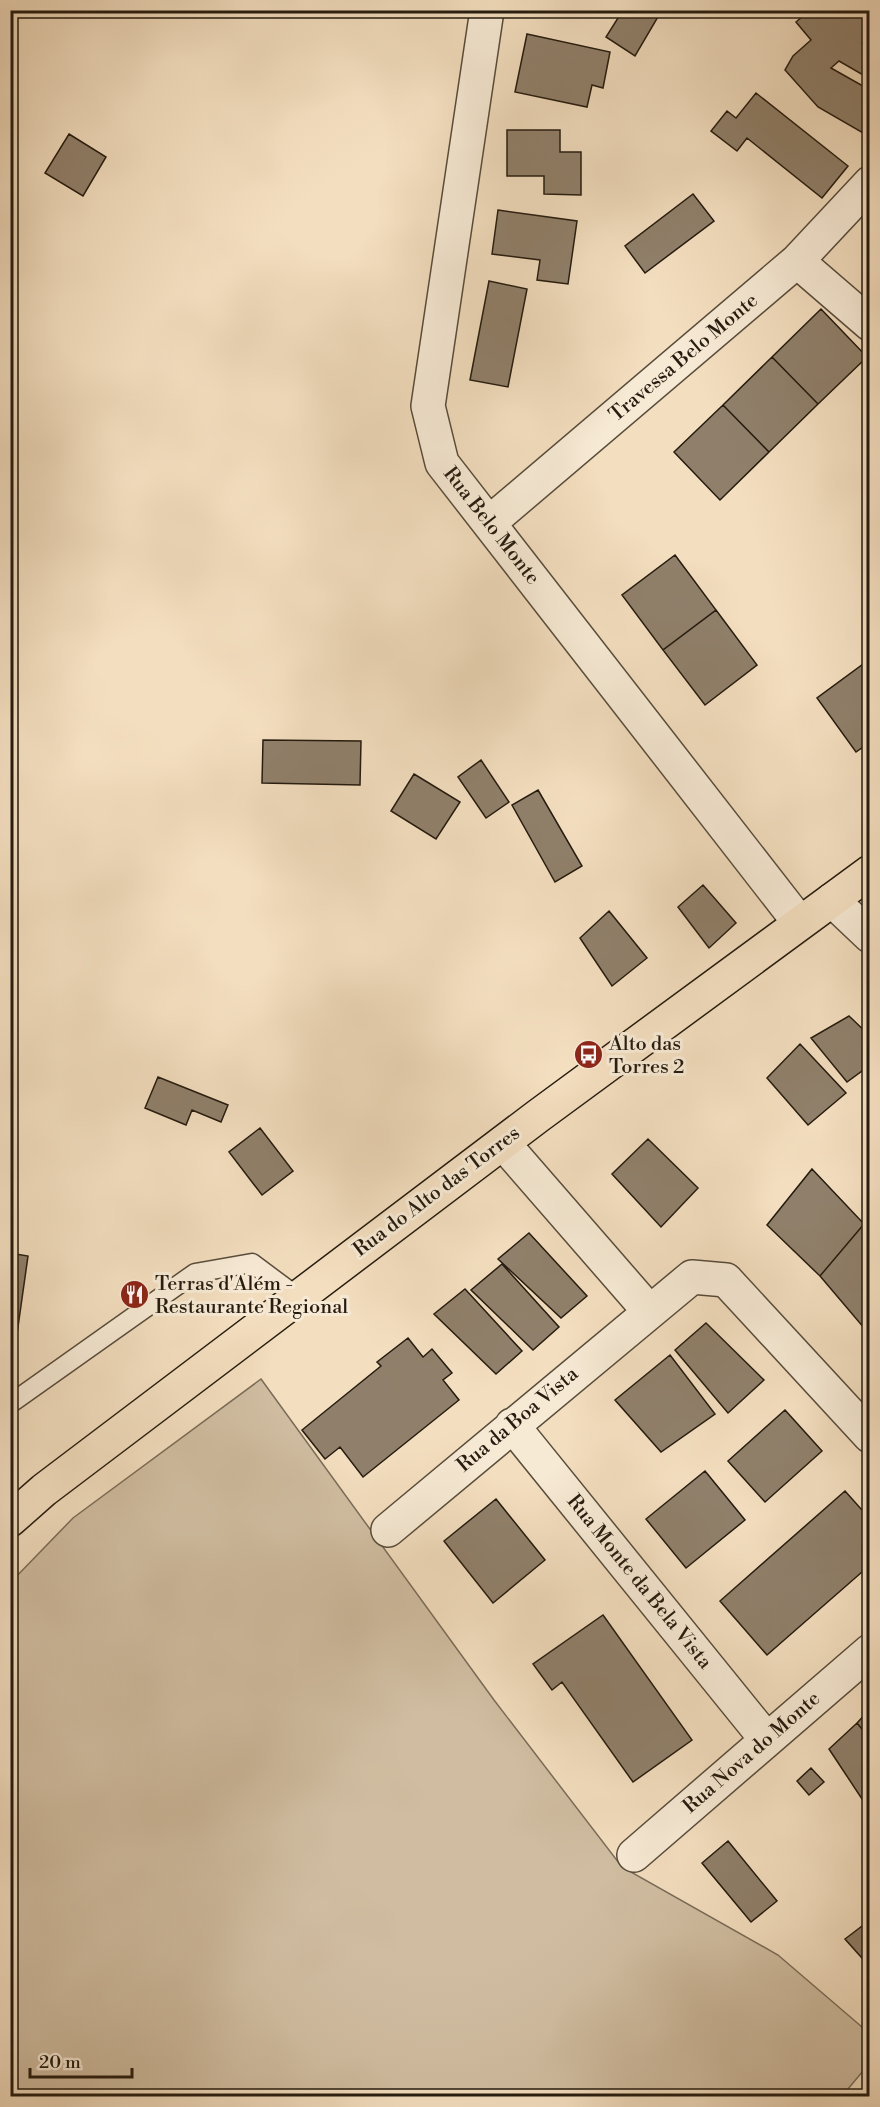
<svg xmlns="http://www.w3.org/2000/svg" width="880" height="2107" viewBox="0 0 880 2107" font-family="'Libre Bodoni',serif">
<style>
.green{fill:#d0bda1;stroke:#7a6c58;stroke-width:1.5}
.building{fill:#90806b;stroke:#251b0f;stroke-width:1.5}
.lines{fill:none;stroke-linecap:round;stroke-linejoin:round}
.service-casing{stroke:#584c3b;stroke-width:21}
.minor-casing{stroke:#584c3b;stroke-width:36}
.primary-casing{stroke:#251b0f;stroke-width:36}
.service{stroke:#f7ead5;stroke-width:18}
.minor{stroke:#f7ead5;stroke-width:33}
.primary{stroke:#f3debf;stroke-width:33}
.labels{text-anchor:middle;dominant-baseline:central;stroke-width:6;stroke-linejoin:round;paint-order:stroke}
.street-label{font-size:20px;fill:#251b0f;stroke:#f7ead5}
.poi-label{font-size:20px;fill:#251b0f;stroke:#f7ead5;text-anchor:start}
</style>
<rect width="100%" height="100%" fill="#f3debf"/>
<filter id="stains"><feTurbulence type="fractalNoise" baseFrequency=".00333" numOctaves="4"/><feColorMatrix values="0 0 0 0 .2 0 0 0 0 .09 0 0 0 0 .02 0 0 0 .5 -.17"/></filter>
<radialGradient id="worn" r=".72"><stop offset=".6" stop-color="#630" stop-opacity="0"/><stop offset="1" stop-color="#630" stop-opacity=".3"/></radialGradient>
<path class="green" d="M261,1379L494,1700L622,1867L778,1955L869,2033V2064L842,2096H11V1582L73,1518Z"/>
<path class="building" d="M623,10H662L635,56L606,37Z
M810,10H870V36L862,43L870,52V79L839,61L831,68L870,90V137L818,107L785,70L793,56L811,40L796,22Z
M527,34L610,52L603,88L592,85L587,107L515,92Z
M756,93L848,166L822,198L747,138L737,151L711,131L727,111L736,118Z
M507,130H560V152H581V195L544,194V176H507Z
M69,134L106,157L83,196L45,173Z
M693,194L714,221L645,273L625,246Z
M498,210L577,221L568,284L537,280L540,260L492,254Z
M489,281L527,289L508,387L470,380Z
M821,309L867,357L818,404L772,357Z
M772,357L818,404L769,452L723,405Z
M723,405L769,452L720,500L674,452Z
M675,555L716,610L663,650L622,595Z
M716,610L757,665L705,705L663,650Z
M870,659V742L856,752L817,698Z
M263,740L361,741L360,785L262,783Z
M481,760L509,802L486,818L458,777Z
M414,774L460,802L436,839L391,811Z
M538,790L582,866L555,882L512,805Z
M703,885L736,923L709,948L678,907Z
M609,911L647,958L612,986L580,938Z
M849,1016L870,1036V1065L847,1082L811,1038Z
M800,1044L846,1093L808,1125L767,1078Z
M158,1077L228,1105L221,1122L192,1110L186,1125L145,1108Z
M260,1128L293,1171L262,1195L229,1152Z
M648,1139L698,1188L661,1227L612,1174Z
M812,1169L864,1224L820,1276L767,1225Z
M864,1224L870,1230V1335L820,1276Z
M529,1233L587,1296L561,1318L498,1259Z
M10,1253L28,1256L17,1334L10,1333Z
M502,1264L559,1327L533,1350L471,1290Z
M465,1289L522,1351L496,1374L434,1314Z
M706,1323L764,1380L728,1413L675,1350Z
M408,1338L423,1357L432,1349L452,1373L443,1380L459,1400L363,1477L340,1447L325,1459L302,1430L381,1366L377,1362Z
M670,1355L715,1414L661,1452L615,1400Z
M785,1410L822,1451L765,1502L728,1461Z
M705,1471L745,1520L686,1568L646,1519Z
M845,1491L870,1519V1565L767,1655L720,1601Z
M496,1499L545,1560L493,1603L444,1541Z
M603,1615L692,1740L633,1782L562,1682L552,1690L533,1664Z
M870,1709V1739L857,1723Z
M857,1723L870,1739L868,1808L829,1749Z
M811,1768L824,1782L809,1795L797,1781Z
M728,1841L777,1901L751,1922L702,1863Z
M870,1920V1967L845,1939Z"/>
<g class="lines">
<defs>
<path id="service" d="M10,1404L195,1273L252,1263L299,1298"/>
<path id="minor" d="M487,10L428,406L442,463L799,922
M797,261L870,324
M489,523L797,261L870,183
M832,900L870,936
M503,1143L649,1311
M512,1425L767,1740
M388,1530L692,1277L726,1280L870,1436
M634,1855L870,1651"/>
<path id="primary" d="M10,1520L44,1490L538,1116L870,872"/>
</defs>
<use href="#service" class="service-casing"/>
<use href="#minor" class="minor-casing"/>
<use href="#primary" class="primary-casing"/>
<use href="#service" class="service"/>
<use href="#minor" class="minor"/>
<use href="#primary" class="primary"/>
</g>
<defs>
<symbol id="bus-disc" viewBox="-11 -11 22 22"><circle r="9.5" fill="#8f2418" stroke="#f7ead5"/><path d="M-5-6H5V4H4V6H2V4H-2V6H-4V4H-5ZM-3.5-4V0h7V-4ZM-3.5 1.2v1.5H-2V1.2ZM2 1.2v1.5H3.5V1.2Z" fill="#fff"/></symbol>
<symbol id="restaurant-disc" viewBox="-11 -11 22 22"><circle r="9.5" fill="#8f2418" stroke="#f7ead5"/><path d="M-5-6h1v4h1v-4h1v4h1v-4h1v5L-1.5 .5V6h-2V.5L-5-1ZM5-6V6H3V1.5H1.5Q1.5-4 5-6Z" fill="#fff"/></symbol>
</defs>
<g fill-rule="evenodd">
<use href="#bus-disc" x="572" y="1038" width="33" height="33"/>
<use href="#restaurant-disc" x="118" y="1278" width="33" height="33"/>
</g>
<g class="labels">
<g class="street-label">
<text transform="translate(684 358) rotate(-40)">Travessa Belo Monte</text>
<text transform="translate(491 526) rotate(52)">Rua Belo Monte</text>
<text transform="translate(437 1192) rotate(-37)">Rua do Alto das Torres</text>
<text transform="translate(518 1420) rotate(-40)">Rua da Boa Vista</text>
<text transform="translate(639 1582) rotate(51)">Rua Monte da Bela Vista</text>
<text transform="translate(752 1753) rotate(-41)">Rua Nova do Monte</text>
</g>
<g class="poi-label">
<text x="609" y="1044">Alto das<tspan x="609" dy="23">Torres 2</tspan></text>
<text x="155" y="1284">Terras d'Além -<tspan x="155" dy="23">Restaurante Regional</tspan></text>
</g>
</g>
<rect width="880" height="2107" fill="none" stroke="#f3debf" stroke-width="36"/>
<rect x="12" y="12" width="856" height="2083" fill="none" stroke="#251b0f" stroke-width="3"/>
<rect x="18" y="18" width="844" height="2071" fill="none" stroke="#251b0f" stroke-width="1.5"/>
<path d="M30 2068v9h102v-9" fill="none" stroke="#251b0f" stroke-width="3"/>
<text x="39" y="2068" font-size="18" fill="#251b0f" stroke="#f7ead5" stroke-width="4.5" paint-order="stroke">20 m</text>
<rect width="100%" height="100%" filter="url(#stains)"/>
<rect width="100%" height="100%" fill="url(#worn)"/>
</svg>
